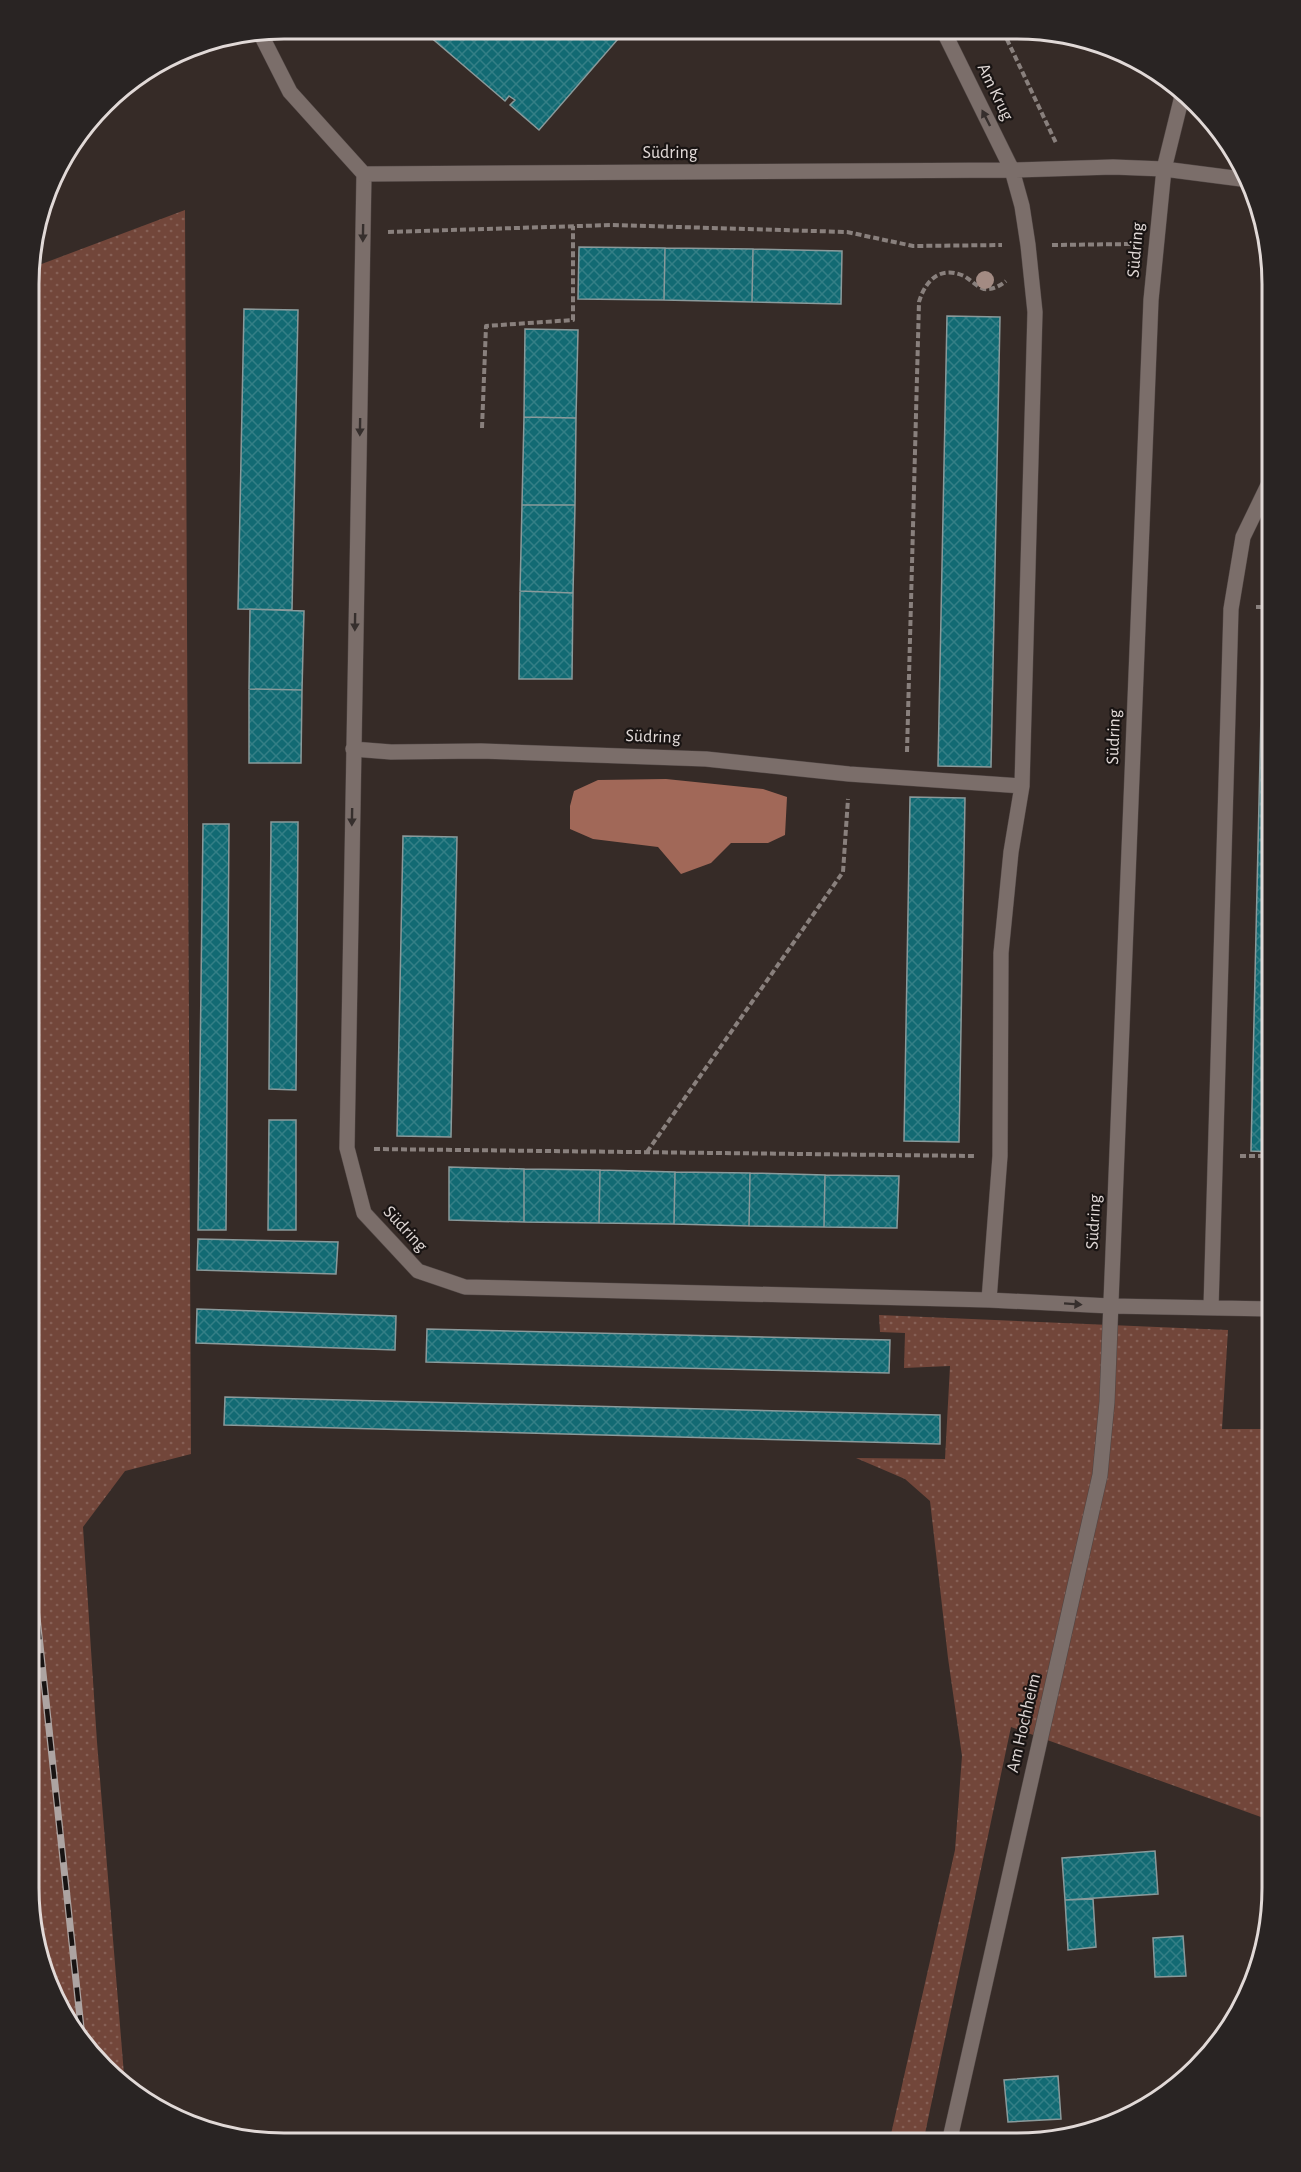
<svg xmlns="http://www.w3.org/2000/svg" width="1301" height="2172" viewBox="0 0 1301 2172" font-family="'Alegreya Sans',sans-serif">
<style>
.grass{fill:url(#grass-dots)}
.water{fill:#a16858}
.building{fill:url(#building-cross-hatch);stroke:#8a9a9b;stroke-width:1.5}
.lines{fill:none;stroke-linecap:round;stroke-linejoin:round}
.minor-casing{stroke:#504644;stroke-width:16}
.path{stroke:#89807d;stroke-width:4;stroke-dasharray:6 3;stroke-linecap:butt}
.minor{stroke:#7b6e6a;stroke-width:15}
.rail-casing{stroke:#ada4a2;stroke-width:7}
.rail{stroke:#191413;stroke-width:4.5;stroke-dasharray:14;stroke-linecap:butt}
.tree{fill:#a38b83}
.oneway{fill:#362f2d}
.labels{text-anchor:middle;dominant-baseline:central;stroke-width:4.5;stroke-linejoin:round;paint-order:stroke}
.street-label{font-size:18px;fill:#e1d9d7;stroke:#191413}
.rim{fill:none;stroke:#e1d9d7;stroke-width:3}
</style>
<defs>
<pattern id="grass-dots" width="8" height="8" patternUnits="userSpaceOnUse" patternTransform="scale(1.5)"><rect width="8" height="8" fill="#72463a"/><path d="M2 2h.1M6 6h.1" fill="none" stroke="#866056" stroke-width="1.8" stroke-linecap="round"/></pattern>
<pattern id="building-cross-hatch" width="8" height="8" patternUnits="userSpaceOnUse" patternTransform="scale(1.5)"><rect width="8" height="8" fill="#126a73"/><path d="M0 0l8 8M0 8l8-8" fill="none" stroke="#347f86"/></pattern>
</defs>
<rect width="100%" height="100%" fill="#362b27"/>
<path class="grass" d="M185,210L191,1454L125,1471L83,1527L97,1742L125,2087L81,2044L48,1986L29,1888L31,268Z
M879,1315L1228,1330L1222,1429H1272V1821L1011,1727L923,2143H889L955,1850L962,1756L948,1658L930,1501L905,1479L856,1458L945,1459L950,1366L904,1368L905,1333L880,1332Z"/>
<path class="water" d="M666,779L763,789L787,797L785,835L768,843H731L711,863L681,874L658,847L593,839L570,829V806L574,791L598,780Z"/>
<path class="building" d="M421,29H624L625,31L539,130L510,105L515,100L509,96L505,101Z
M669,30H682L677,36Z
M579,247L665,248L664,300L578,299Z
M665,248L753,249L752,302L664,300Z
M753,249L842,251L841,304L752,302Z
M244,309L298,310L292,610L238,609Z
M947,316L1000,317L991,767L938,766Z
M525,329L578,330L576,418L524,417Z
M524,417L576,418L575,505H522Z
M522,505H575L573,593L520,591Z
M520,591L573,593L572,679H519Z
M250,609L304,611L302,690L249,689Z
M1263,628H1272V1152L1251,1151Z
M249,689L302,690L301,763H249Z
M910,797L965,798L959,1142L904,1141Z
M271,822H298L296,1090L269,1089Z
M203,824H229L226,1230H198Z
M403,836L457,837L451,1137L397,1136Z
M269,1120H296V1230H268Z
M449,1167L524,1169V1222L449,1220Z
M524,1169L600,1170L599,1223L524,1222Z
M600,1170L675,1172L674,1224L599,1223Z
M675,1172L750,1173L749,1226L674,1224Z
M750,1173L825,1175L824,1227L749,1226Z
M825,1175L899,1176L897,1228L824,1227Z
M198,1239L338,1242L336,1274L197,1270Z
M197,1309L396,1316L395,1350L196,1343Z
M427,1329L890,1340L889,1373L426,1362Z
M225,1397L940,1415V1444L224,1425Z
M1155,1851L1158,1894L1065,1900L1062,1858Z
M1093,1899L1096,1947L1068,1950L1065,1900Z
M1183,1936L1186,1976L1155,1977L1153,1938Z
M1058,2076L1061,2119L1008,2122L1004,2080Z"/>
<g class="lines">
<defs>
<path id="minor" d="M260,33L290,92L364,174L347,1148L364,1213L418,1271L465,1287L989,1300L1110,1306L1272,1309
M364,174L1012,170L1113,167L1164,169L1249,180
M353,749L391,752L481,751L706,759L849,774L1022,786L1035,312L1028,245L1022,206L1012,170L943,30
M989,1300L1000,1156L1001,953L1011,852L1022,786
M1211,1308L1231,609L1243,537L1272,477
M949,2143L1100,1475L1107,1402L1151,300L1164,169L1183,92"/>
</defs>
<use href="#minor" class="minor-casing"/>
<path class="path" d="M1003,31L1056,143
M388,232L612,225L847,232L913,246L1002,245
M1052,245L1131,244
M482,428L486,326L573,320V226
M1256,607H1272
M907,752L919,302C925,281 940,265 964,276C971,280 977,287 984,289C992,290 1000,286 1006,281
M374,1149L975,1156
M647,1152L843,872L848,799
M1240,1156H1272"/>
<use href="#minor" class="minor"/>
<defs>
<path id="rail" d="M29,1542L83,2046"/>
</defs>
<use href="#rail" class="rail-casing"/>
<use href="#rail" class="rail"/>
</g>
<circle class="tree" cx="985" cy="280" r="9"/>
<defs><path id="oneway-solid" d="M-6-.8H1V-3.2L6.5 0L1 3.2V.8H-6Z" transform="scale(1.5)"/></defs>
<g class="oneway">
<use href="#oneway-solid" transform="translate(986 118) rotate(-117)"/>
<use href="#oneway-solid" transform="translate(363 233) rotate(91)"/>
<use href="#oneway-solid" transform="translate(360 427) rotate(91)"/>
<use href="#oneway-solid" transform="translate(355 622) rotate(91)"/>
<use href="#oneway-solid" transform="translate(352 817) rotate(91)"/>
<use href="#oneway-solid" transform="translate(1073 1304) rotate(4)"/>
</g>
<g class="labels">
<g class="street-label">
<text transform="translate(995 92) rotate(64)">Am Krug</text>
<text x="670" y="153">Südring</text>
<text transform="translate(1136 250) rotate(-85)">Südring</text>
<text transform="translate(653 737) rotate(2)">Südring</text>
<text transform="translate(1114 737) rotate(-88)">Südring</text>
<text transform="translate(1094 1222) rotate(-87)">Südring</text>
<text transform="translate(405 1229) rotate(47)">Südring</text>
<text transform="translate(1024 1723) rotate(-77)">Am Hochheim</text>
</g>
</g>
<path d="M0 0H1301V2172H0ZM284 39H1017A245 245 0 0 1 1262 284V1888A245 245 0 0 1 1017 2133H284A245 245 0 0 1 39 1888V284A245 245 0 0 1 284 39Z" fill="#292423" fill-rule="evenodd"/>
<path class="rim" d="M284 39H1017A245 245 0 0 1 1262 284V1888A245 245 0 0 1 1017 2133H284A245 245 0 0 1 39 1888V284A245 245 0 0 1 284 39Z"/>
</svg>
